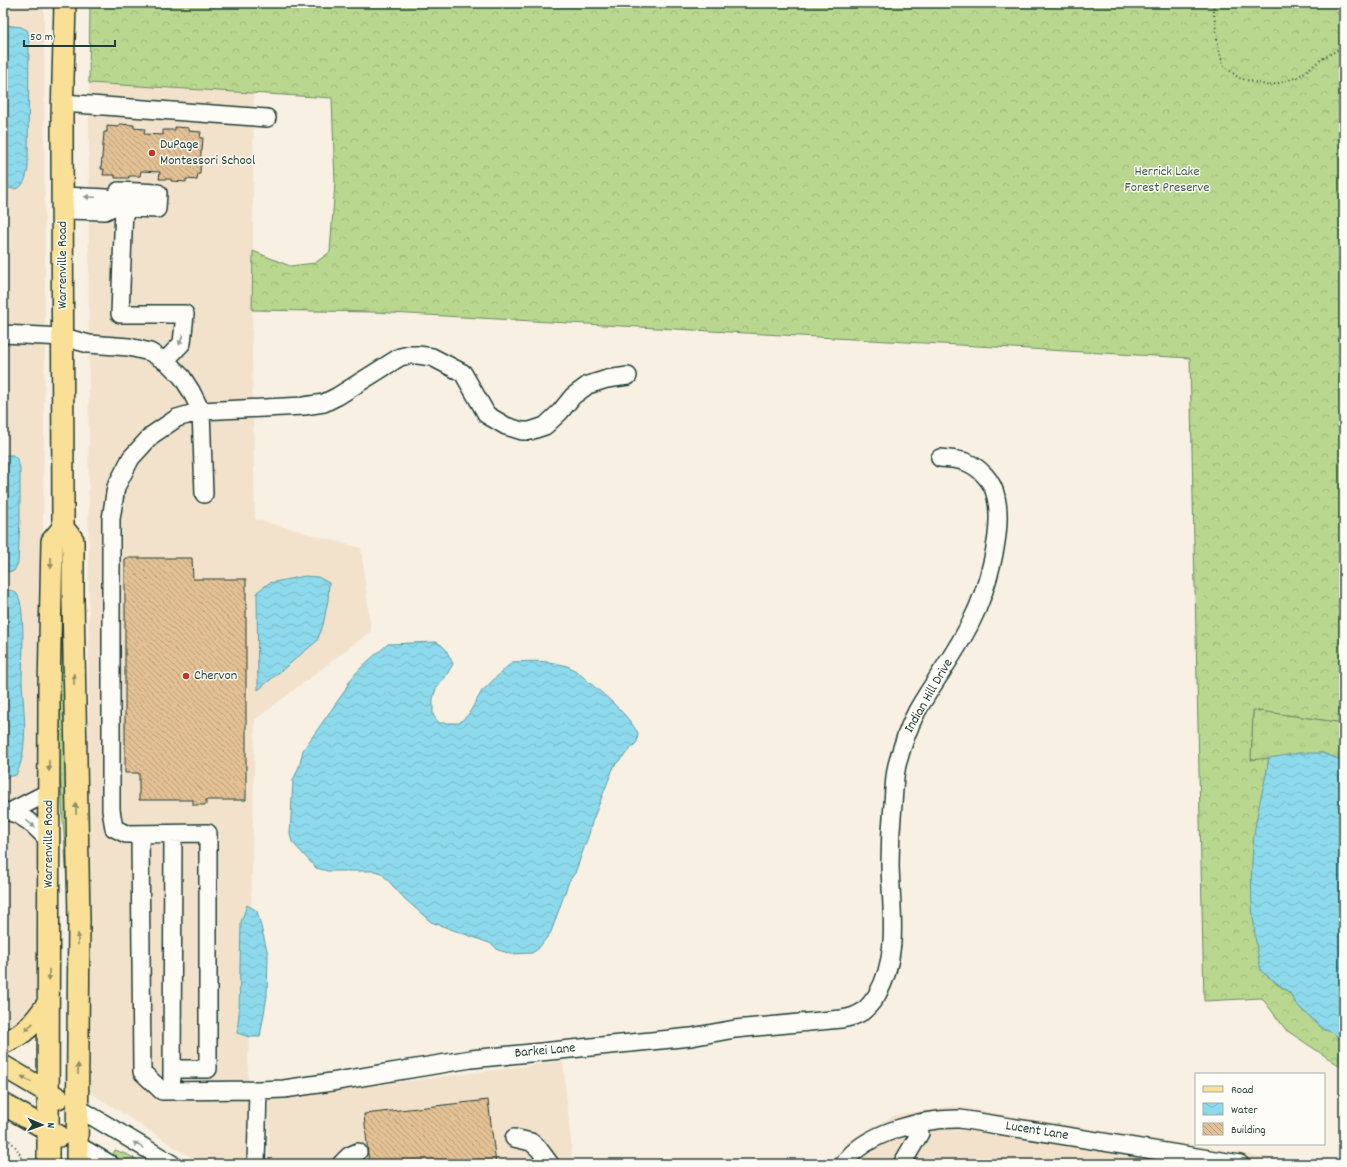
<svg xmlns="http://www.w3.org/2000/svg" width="1347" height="1167" viewBox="0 0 1347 1167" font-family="Dekko,sans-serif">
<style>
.built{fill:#f2e2cc}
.grass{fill:url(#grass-tufts);stroke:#6c8a62}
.forest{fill:url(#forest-crowns);stroke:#6c8a62}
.water{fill:url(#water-waves);stroke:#619ba2}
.building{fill:url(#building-back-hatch);stroke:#1f3d34}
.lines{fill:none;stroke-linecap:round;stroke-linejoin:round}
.minor-casing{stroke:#1f3d34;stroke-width:20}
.major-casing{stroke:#1f3d34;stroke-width:24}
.path{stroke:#1f3d34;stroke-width:2;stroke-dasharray:1 3;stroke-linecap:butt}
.minor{stroke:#fdfcf7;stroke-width:17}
.major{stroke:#fadf96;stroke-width:21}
.oneway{fill:#8e9c96}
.oneway2{fill:#8c8e65}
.poi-dot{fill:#c8321e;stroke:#fdfcf7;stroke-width:1.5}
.labels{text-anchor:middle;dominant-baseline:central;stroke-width:3;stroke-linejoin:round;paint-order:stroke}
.poi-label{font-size:14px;fill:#1f3d34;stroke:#fdfcf7;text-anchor:start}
.park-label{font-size:14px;fill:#3e5c46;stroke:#fdfcf7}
.street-label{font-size:14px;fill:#1f3d34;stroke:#fdfcf7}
</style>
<defs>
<pattern id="grass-tufts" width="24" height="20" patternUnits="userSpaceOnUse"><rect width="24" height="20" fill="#b9d78f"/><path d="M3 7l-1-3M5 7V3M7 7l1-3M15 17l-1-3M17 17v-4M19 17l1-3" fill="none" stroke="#9fb97c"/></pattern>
<pattern id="forest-crowns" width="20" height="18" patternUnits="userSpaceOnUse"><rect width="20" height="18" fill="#b9d78f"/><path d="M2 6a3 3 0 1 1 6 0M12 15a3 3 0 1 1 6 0" fill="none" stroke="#9fb97c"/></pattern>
<pattern id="water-waves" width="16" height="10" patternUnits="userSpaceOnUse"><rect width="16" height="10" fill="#8ddaec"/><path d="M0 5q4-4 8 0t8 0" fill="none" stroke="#79bccb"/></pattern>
<pattern id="building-back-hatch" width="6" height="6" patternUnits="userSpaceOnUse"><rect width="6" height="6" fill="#e4c195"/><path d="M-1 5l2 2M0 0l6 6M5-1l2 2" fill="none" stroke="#b89e7a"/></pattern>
</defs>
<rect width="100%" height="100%" fill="#f8f0e3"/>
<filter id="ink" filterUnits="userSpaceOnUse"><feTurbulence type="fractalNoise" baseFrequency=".025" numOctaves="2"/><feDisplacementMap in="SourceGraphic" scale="8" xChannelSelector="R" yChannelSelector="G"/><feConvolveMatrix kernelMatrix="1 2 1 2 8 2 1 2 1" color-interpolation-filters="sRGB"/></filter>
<g filter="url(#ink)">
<path class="built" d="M3,3H44L45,335L38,993L17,1031L3,1034Z
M89,83L254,93L252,354L255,519L361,548L371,631L255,720L246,1164H201L88,1091Z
M563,1061L573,1164H269L268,1099Z
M953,1106L1307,1164H831L845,1143L895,1115Z"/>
<path class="grass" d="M62,539L65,596L72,901L68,900L57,721Z
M1253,710L1344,723V761L1322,753L1251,761Z
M115,1150L128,1155L145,1164H127L113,1155Z"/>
<path class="forest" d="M90,3H1344V723L1253,710L1251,760L1269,758L1266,777L1274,982L1290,993L1296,1004L1323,1029L1332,1032L1340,1039L1344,1041V1073L1340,1066L1286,1030L1262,998L1204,1001L1190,358L373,312L252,310L253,251L290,266L315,263L330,252L335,183L332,98L89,83Z"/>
<path class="water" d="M5,25L21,27L27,30L29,36L28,168C25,184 21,194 3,186V27Z
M3,455H13L18,460L20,470V518L18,563L14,571L3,572Z
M305,576L318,577L329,583L328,600L323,625L317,641L258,690L257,592L269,583Z
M3,590C8,590 14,590 17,594C26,606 22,665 22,682C23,703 26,723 24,743C23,755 21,765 16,775L3,778Z
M436,642C446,646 448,654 453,664L446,676L436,688L433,699V715L439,723H459L468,715L482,691L512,662C533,661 547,660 567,666C575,669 583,677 590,683C608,698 626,713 638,733L637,742L614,766L592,822L589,834L575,873L569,881L551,932L538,949L532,953L512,954L498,950L492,944L431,922L405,899L381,873L375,871H328L316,868L292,842L290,834L293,781L300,764L303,750L344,692C352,672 372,658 388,644Z
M1299,753H1322L1344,761V1041L1340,1039L1332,1032L1323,1029L1296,1004L1290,993L1261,971C1258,956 1255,940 1254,925C1250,896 1251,865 1254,836C1257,809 1265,784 1269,758Z
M247,905L257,911L268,954L267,996L260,1037H249L237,1033L239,1013L241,922Z"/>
<path class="building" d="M119,124L134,125V128L145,129L144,134L163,135V130H175V127L189,128V131L201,132L200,138H203L202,151H201L200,174H198L197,180L186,179V182L171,181V179H159L160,172L141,171L140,176H129V178H115V175H103L104,169H101L104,132H107V126L119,127Z
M125,558H192L193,579H246V800H206V805H193V800H139V773H125Z
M488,1100L496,1164H369L364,1114Z"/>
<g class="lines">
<defs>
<path id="minor" d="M63,103L267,118
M63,196L107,198L113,207
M124,207L120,314H185L182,343L165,361
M63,210L105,211L113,207L157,209L158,193L119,191L113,207
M3,334L63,337L89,344L129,347L150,352L168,363L182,377L191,391L201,411L204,494
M3,811C22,812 36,827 48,840
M12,811L49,792
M140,834L142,1072L162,1091L258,1090
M172,1069H208V833L126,834L114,828L111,810V519L116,487L131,458L152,435L177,418L201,411L304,406L324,403L338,396L400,357L409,355H418L432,357L463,373L487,415L506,426L522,431H530L545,426L560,412L573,396L588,385L607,379L628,376
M172,1079L173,834
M78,1108L172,1164
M514,1138L531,1142L539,1149L550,1164
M77,1145L110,1164
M256,1164L258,1090L284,1089L325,1083L471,1059L691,1037L735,1029L841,1019C848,1018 856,1016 862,1012C869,1007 873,1001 877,995C900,956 891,908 890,865C890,844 891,824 893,804C894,791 894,778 897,765C902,746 908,728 917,711C934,681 956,653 971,622C987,591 1004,531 996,497C993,482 981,468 966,462C958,459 949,459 940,458
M341,1164L349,1156L358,1152
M844,1164C864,1132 925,1118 960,1119L1240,1164
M902,1164L920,1133L917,1123"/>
<path id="major" d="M63,528L73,540V599L79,919L77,1164
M3,1043C26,1034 35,1022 48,1003
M3,1066L58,1098
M3,1104L59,1136
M48,1164L49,689L52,541L63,528L62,117L65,3"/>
</defs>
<use href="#minor" class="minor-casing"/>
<use href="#major" class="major-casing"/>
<path class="path" d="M1213,3L1217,40L1223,65L1239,78L1269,86L1298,77L1322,59L1344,46
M3,1136C14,1143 20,1151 23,1164"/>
<use href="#minor" class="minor"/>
<use href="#major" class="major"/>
</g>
<defs><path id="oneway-solid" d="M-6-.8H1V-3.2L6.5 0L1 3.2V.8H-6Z"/></defs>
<g class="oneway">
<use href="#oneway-solid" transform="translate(90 197) rotate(-177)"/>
<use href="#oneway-solid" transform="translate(181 340) rotate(110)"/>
<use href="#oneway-solid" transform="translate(31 824) rotate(38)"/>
<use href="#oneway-solid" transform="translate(138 1145) rotate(-150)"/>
</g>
<g class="oneway2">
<use href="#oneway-solid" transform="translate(51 563) rotate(91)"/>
<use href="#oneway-solid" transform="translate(74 679) rotate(-91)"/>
<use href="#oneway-solid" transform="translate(49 766) rotate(90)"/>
<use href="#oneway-solid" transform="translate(76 809) rotate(-91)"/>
<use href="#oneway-solid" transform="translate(78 939) rotate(-90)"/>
<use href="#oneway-solid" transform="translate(49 975) rotate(90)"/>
<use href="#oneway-solid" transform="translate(29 1027) rotate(136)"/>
<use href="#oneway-solid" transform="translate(78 1069) rotate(-90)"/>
<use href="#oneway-solid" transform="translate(26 1079) rotate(-150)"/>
</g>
</g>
<g class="poi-dot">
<circle cx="152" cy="153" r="4"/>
<circle cx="186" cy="676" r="4"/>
</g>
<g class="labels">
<g class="poi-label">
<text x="160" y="145">DuPage<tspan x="160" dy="16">Montessori School</tspan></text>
<text x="194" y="676">Chervon</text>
</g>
<g class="park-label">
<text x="1167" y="172">Herrick Lake<tspan x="1167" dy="16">Forest Preserve</tspan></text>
</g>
<g class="street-label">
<text transform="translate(63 265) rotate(-90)">Warrenville Road</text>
<text transform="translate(929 696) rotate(-60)">Indian Hill Drive</text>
<text transform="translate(49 844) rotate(-90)">Warrenville Road</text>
<text transform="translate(545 1051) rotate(-5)">Barkei Lane</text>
<text transform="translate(1037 1131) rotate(9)">Lucent Lane</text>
</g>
</g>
<rect width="1347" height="1167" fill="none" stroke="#fdfcf7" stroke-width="16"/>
<rect x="8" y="8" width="1331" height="1151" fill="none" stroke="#1f3d34" stroke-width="1.5" filter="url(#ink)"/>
<rect x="1195" y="1073" width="130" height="72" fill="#fdfcf7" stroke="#a4b0a9"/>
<rect x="1203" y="1086" width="20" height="6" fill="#fadf96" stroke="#a4b0a9"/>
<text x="1231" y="1093" font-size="12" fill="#1f3d34">Road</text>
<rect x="1203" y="1103" width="20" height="12" fill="url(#water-waves)" stroke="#a4b0a9"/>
<text x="1231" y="1113" font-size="12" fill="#1f3d34">Water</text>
<rect x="1203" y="1123" width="20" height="12" fill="url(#building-back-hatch)" stroke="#a4b0a9"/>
<text x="1231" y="1133" font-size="12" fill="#1f3d34">Building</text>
<g transform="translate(42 1125) rotate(92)" stroke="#fdfcf7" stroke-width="3" paint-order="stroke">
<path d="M0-3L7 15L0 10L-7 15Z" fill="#1f3d34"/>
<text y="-6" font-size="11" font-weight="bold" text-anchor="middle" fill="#1f3d34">N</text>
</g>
<path d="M24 40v6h91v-6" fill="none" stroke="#1f3d34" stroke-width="2"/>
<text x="30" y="40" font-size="12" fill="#1f3d34" stroke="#fdfcf7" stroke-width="3" paint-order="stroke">50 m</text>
</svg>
